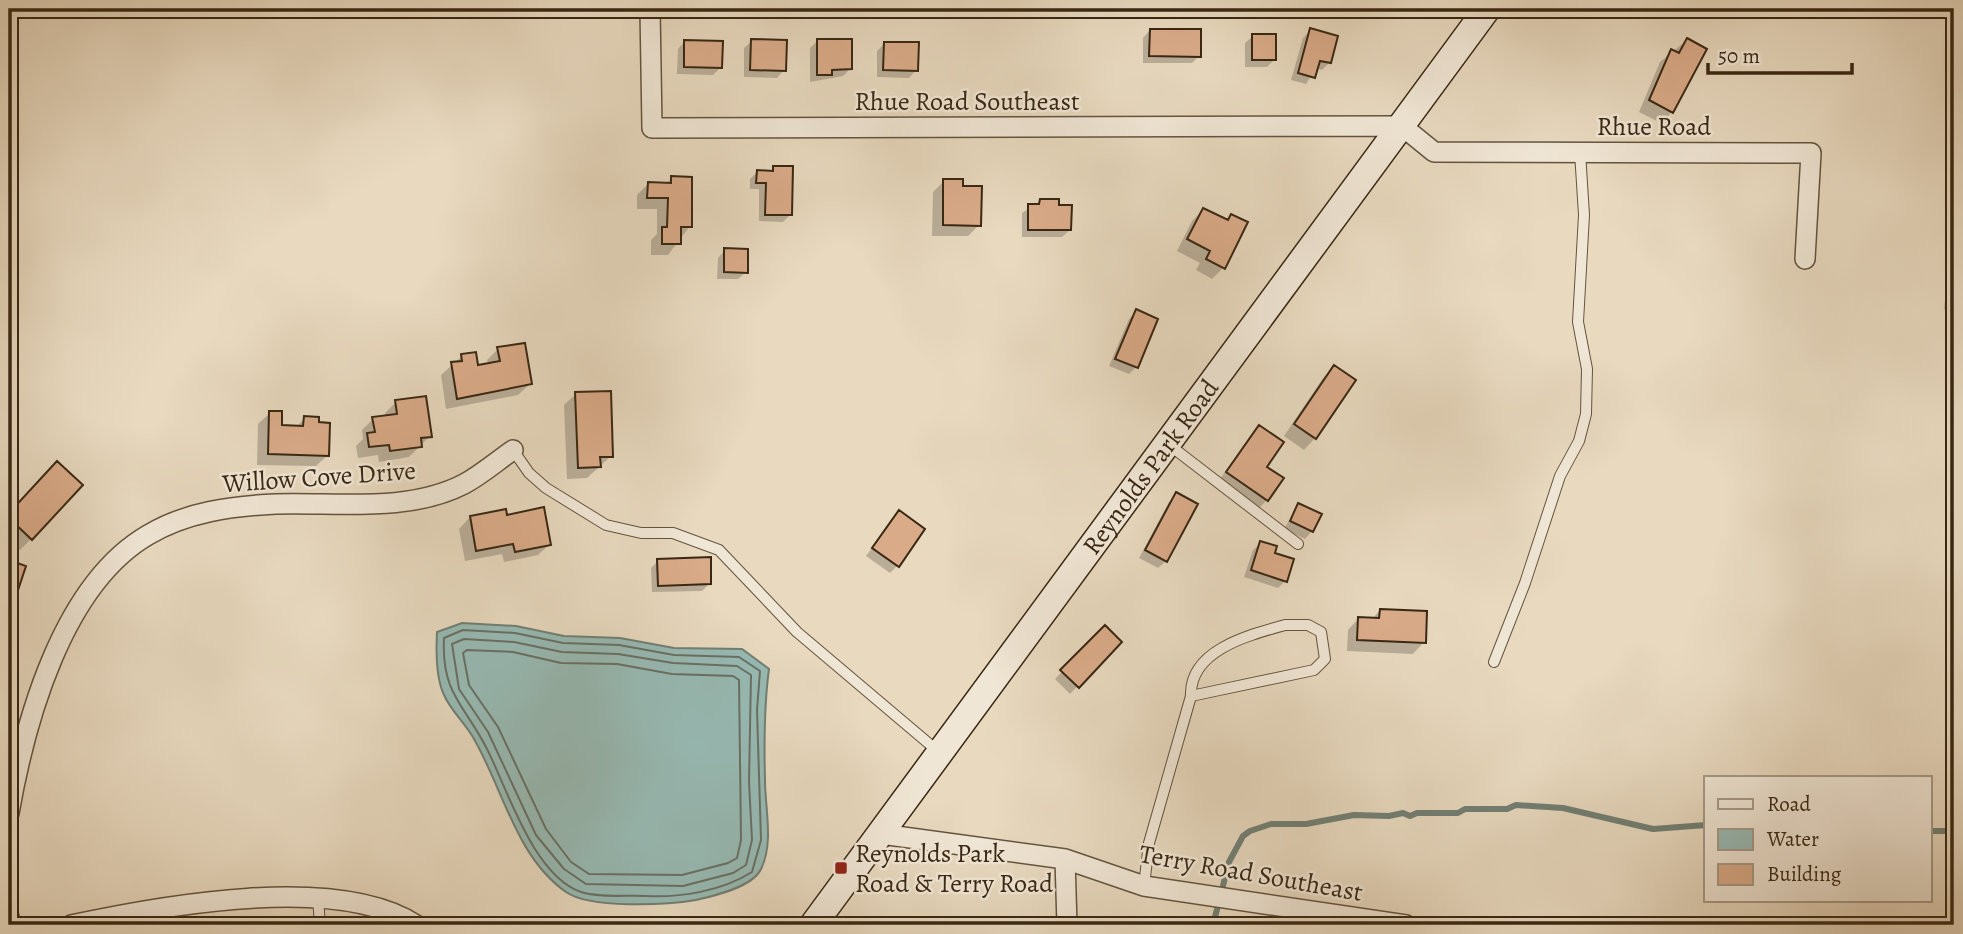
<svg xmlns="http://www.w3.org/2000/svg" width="1963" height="934" viewBox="0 0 1963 934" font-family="Alegreya,serif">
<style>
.water{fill:#97bab4;stroke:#717f74;stroke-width:2}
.shadow{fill:#0003}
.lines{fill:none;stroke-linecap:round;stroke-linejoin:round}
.shore{stroke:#687064;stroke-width:2}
.stream{stroke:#717f74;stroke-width:6}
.building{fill:#daab89;stroke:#382713;stroke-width:2}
.lane-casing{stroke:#64543e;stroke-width:12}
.street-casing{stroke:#64543e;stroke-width:22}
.secondary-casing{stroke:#382713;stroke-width:29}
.lane{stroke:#f0e6d5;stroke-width:10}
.street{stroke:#f0e6d5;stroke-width:19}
.secondary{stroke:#f0e6d5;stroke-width:26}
.poi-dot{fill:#8f2418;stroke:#f0e6d5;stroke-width:2.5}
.labels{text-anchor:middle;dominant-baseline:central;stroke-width:5;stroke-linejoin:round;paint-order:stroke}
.street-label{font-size:26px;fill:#382713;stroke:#f0e6d5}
.poi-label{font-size:26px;fill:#382713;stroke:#f0e6d5;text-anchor:start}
</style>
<rect width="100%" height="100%" fill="#e8d9bf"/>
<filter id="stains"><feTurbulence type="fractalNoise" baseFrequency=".00286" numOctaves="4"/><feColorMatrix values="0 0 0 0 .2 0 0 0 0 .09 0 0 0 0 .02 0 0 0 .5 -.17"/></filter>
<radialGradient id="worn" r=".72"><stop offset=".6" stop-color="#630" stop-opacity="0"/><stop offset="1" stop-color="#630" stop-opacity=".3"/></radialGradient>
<path class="water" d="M462,623L516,626L564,636L620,638L674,648L742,649L769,669C764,706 764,743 765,780C765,808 774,843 761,869C753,887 714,896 696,900C666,905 590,909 566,892C516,857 503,789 474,739C466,724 451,711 444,695C436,678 436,651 437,632Z"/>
<path class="shadow" d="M1150,30L1199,56L1192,63H1143V38Z
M1311,30L1329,63L1322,70L1316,68L1306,84L1291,80L1303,38Z
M1253,36L1274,60L1267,67H1245V43Z
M1687,40L1672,112L1661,123L1639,112L1660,62Z
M685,41L720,68L713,75L677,74L678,49Z
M752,41L784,70L777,78L744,77V48Z
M817,41L850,69L843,76L810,82V48Z
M885,43L916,70L909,78L877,77V51Z
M773,168L790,215L783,222L759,221V189H750V179L757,172H769Z
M672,178L690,226L668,255H651V240L657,234V209H637V195L648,184H665Z
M944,181L979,225L968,236H932L933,192Z
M1040,201L1057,207L1070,230L1062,237H1022V213Z
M1203,210L1226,221L1232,216L1224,267L1212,279L1196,270L1200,263L1177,251L1192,221Z
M725,250L746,272L738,279H717L718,258Z
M1953,285L1954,311L1944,309L1946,293Z
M1136,312V367L1129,374L1109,366L1129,319Z
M498,349L530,384L518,395L446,409L441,375L462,356L476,367L488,365L487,360Z
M1334,367L1315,438L1304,450L1284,436L1323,378Z
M576,394L611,456L587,478L567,479L564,405Z
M396,402L430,436L409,457L379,462L378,455L358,458L356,446L363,439L362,430L373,419L385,417V413Z
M270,413L280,427L295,428L305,418L328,455L316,466L257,465L258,424Z
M1259,427L1267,500L1256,511L1216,484Z
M46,474L31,539L20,550L9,539V514Z
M1176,495L1166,561L1158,568L1139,558L1169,502Z
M1298,506L1312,531L1305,539L1284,529Z
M899,512L897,566L890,573L866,556Z
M470,517H505L550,544L538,555L504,562L502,554L465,561L459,529Z
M1261,543L1285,581L1278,588L1244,577L1253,550Z
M658,561L710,583L702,591L652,592L651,568Z
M1380,610L1424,642L1413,654L1347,651L1348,630L1359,618L1372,619Z
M1105,627L1120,642L1070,694L1055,679Z"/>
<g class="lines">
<path class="shore" d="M463,630L515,633L563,643L619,645L674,655L739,657L760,671L757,710L761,840L752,872C722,891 680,898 645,896C626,895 599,898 581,892C533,875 508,790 487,749C465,705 441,694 444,638Z
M464,639L514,642L562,652L618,654L673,663L737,666L751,675L749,782L752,840L746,865L733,873L683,886L586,884L564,869L536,835L488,732L459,689L452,644Z
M467,650L513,652L561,663L617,664L672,674L733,676L739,680L741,840L737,858L728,863L682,875L589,874L571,862L546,829L498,727L469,685L463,653Z"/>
<path class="stream" d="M1930,831H1954
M1213,925L1229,862L1243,836L1250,831L1271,824H1306L1354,815L1389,816L1403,813L1410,816L1417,813H1458L1465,809H1507L1516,805L1563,808L1653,829L1706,825"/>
</g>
<path class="building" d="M1310,28L1338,36L1331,63L1320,61L1315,78L1298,73Z
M1150,29H1201V57L1149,56Z
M1252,34H1276V60H1252Z
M1687,38L1707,49L1673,113L1649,100L1671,49L1679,53Z
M751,39L787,40L786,71L750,70Z
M817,39H852V69L832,70V75H817Z
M684,40L723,41L722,68L684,67Z
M884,42H919L918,71L883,70Z
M773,166H793L792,215H765L766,183H756L757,170L773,171Z
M671,176L692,177V227H681V244H662V227H667L668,198H647L648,182L671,183Z
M943,179H963V186H982L981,226L943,225Z
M1040,199H1059V205H1072L1071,230H1028V204H1039Z
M1203,208L1228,220L1231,214L1248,222L1225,269L1206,259L1210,251L1187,239Z
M724,248L748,249V273L724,272Z
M1136,309L1158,319L1138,368L1115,359Z
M525,343L532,384L457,399L451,362L462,361L461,354L476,352L478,365L500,361L497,347Z
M1334,365L1356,380L1316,439L1294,424Z
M611,391L613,457H600L601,467L578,468L575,392Z
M426,396L432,437L421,438L422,447L390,451L389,445L369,447L367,433L375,432L372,417L397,414L395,400Z
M269,411H282V425L303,426L304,416L319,417V422L330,423L329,456L268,454Z
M1259,425L1284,442L1267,467L1284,478L1268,501L1226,472Z
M57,461L83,485L32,540L9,518V513Z
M1176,492L1198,504L1167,562L1145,550Z
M1298,503L1322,514L1313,532L1290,521Z
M544,507L551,545L515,552L513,544L476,551L470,516L506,509L507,515Z
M899,510L925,529L899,567L872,548Z
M1260,541L1277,546L1275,553L1294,559L1287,582L1251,570Z
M711,557V584L658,586L657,559Z
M9,560L26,566L14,602L9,601Z
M1380,609L1427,611L1426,643L1357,640L1358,617L1379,618Z
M1105,625L1122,642L1079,688L1060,670Z
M211,919V925H166V922Z"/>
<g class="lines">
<defs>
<path id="lane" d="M1168,444L1298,544
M513,450L529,473L546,488L606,525L641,533H673L719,550L797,632L940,753
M1285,625H1308L1321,632L1325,659L1314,670L1191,696C1189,650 1249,635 1285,625Z
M1494,662L1525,583L1560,476L1579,441L1586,414L1587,369L1578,322L1584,215L1580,152
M1144,886L1149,843L1191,696
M318,898L320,925"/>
<path id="street" d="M650,9L652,128L1402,126L1434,152L1811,153L1805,259
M9,813C25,722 62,585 148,535C186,512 232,506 276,504C337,502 408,513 464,484C481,475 497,461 513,450
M881,834L1065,859L1144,886L1406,925
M1065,859L1067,925
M9,917L10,925
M71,925C160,906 337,873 416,925"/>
<g id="secondary">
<path id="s1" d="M813,925L1487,9"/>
</g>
</defs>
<use href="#lane" class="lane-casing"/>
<use href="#street" class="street-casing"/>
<use href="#secondary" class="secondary-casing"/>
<use href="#lane" class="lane"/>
<use href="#street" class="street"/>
<use href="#secondary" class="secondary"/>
</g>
<rect class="poi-dot" x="834" y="861" width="14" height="14" rx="3.5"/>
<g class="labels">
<g class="street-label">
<text x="967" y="101">Rhue Road Southeast</text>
<text x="1654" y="126">Rhue Road</text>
<text stroke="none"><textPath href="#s1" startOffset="569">Reynolds Park Road</textPath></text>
<text transform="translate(319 477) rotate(-4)">Willow Cove Drive</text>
<text transform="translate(1251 873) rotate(10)">Terry Road Southeast</text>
</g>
<g class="poi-label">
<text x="855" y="853">Reynolds Park<tspan x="855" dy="30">Road &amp; Terry Road</tspan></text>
</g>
</g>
<rect width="1963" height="934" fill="none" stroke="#e8d9bf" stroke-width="35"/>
<rect x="10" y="10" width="1942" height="913" fill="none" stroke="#382713" stroke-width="3.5"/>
<rect x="18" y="18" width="1928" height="899" fill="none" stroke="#382713" stroke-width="2"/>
<rect x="1704" y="776" width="228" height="126" fill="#f0e6d5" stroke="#a69a87" stroke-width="2"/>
<rect x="1718" y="799" width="35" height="10" fill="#f0e6d5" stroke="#a69a87" stroke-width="2"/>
<text x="1767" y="811" font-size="21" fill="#382713">Road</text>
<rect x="1718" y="829" width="35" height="21" fill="#97bab4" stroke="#a69a87" stroke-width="2"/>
<text x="1767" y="846" font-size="21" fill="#382713">Water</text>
<rect x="1718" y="864" width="35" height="21" fill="#daab89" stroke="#a69a87" stroke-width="2"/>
<text x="1767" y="881" font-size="21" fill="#382713">Building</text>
<path d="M1708 63v10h144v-10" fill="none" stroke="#382713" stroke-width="3.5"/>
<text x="1718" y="63" font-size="21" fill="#382713" stroke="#f0e6d5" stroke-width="5" paint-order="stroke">50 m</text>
<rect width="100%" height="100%" filter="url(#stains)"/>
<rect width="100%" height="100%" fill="url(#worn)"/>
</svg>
